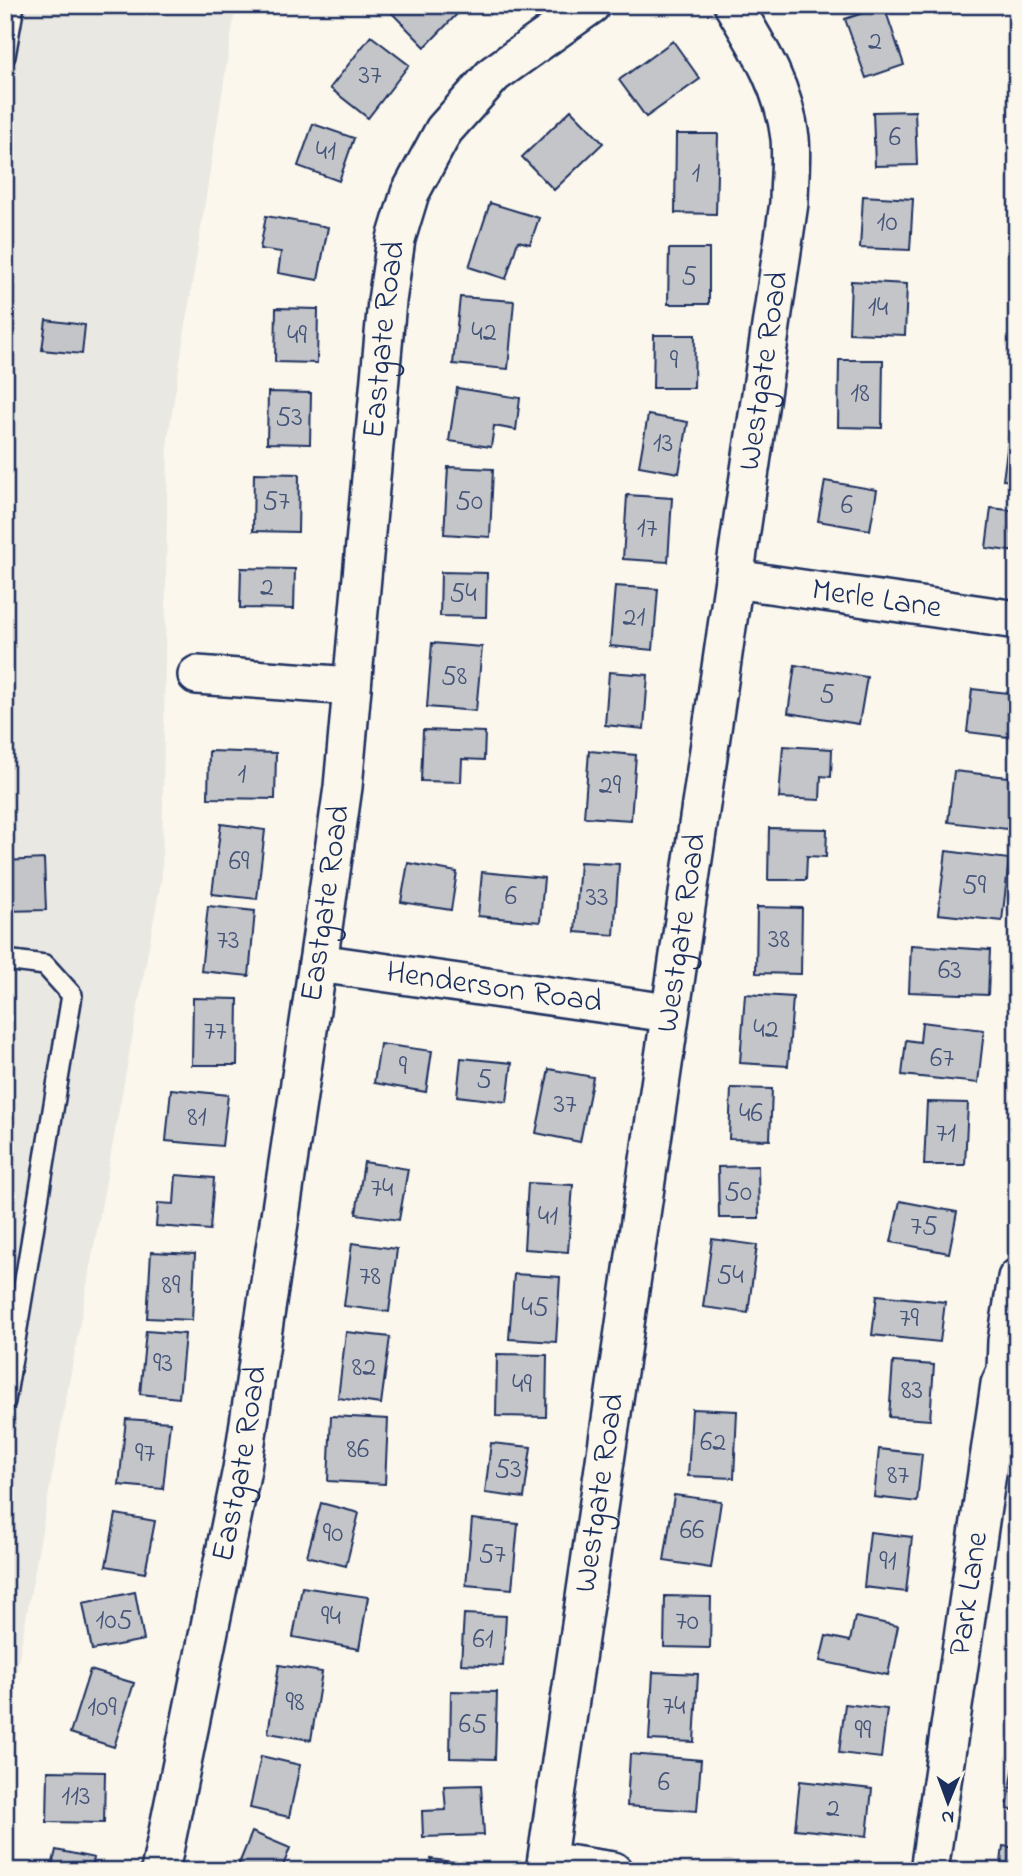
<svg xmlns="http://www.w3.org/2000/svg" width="1022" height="1876" viewBox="0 0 1022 1876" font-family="'Indie Flower',sans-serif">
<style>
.built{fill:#eae8e2}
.building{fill:#c3c5c9;stroke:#1b2f5e;stroke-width:2}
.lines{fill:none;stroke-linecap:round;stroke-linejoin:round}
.lane-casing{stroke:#1b2f5e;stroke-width:24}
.street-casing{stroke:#1b2f5e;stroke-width:42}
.lane{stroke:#fbf7ec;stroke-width:19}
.street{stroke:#fbf7ec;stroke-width:37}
.labels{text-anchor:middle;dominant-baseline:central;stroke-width:6;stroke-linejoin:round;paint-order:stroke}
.number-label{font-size:28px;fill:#455479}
.street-label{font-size:32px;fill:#1b2f5e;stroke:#fbf7ec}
</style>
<rect width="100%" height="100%" fill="#fbf7ec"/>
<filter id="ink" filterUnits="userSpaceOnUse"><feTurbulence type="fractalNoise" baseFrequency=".0143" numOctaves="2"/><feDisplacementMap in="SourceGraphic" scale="14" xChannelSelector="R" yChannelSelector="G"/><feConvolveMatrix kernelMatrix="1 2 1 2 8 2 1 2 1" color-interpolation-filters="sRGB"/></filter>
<g filter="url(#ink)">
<path class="built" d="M5,5H236L168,438L162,875L5,1733Z"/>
<path class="building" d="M384,5H458L462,9L425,47Z
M884,6L904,65L866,78L845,19Z
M371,36L409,65L368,118L330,88Z
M673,41L700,79L646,117L619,80Z
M571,110L603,143L554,190L522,157Z
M915,111L917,165L875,166L873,112Z
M313,124L354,138L339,181L298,166Z
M676,134H718L716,214L675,213Z
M863,196L913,199L910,250L860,248Z
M490,203L539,218L530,244L518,241L506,279L469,267Z
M266,216L328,227L318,280L278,273L281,252L260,249Z
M669,249H709V304H668Z
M851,281L907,284L905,335L849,333Z
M460,297L514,301L508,369L453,364Z
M276,308L318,309L317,363L275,362Z
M46,320L85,325L82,354L42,350Z
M654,335H695L694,388H653Z
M839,360H883L882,428L838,427Z
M457,388L520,398L516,430L494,426L491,447L449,441Z
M268,392L311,393L310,444L267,443Z
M648,415L688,422L679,473L639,466Z
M1009,435L1017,436V481L1003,480Z
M448,467L493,469L490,537L444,534Z
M254,473L299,474L298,532L253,531Z
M825,481L877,490L870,530L818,521Z
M627,495L672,498L668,562L623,559Z
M991,508L1017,511V552L986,548Z
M241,568L295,569L294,609L240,608Z
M441,572L487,573L486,617L440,616Z
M615,586L658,589L653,650L610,646Z
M432,643L482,647L476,711L427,707Z
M795,665L867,677L859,724L788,713Z
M609,672L648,675L644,729L605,725Z
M972,689L1017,694V738L967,732Z
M423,730L485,732L484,760L462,759L461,782L421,781Z
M783,746L832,749L831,777L821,776L820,800L779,798Z
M209,751L276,753L275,799L208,798Z
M589,751L636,755L631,820L584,817Z
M954,771L1017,778L1015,830L948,822Z
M221,824L265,830L257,899L212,894Z
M769,828L827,829L826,857L807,856L806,880H768Z
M946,851L1009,859L1002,921L938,914Z
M44,859L46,910L5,911V861Z
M580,862L619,864L614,935L575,932Z
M408,863L457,872L451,910L401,902Z
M482,872L544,878L540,922L478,916Z
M208,906L255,911L249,976L201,971Z
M757,907L802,908L801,974L756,973Z
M911,945L990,950L988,995L909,992Z
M745,994L793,997L788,1066L740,1063Z
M193,998L238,999L237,1065H192Z
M922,1022L984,1030L978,1083L902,1075L906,1040L920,1042Z
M380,1044L432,1051L426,1092L374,1083Z
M461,1058L512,1063L507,1102L457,1096Z
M549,1069L593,1077L580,1142L536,1133Z
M731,1088L772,1089L770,1140L729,1139Z
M171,1089L228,1095L222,1146L166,1141Z
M927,1102L968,1103L965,1165H924Z
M364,1162L408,1169L399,1220L356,1214Z
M758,1166L759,1218H719L718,1167Z
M176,1175L214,1178L210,1230L156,1226L158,1203L174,1204Z
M528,1183L573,1185L568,1252L524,1249Z
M900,1201L957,1212L949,1253L891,1242Z
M712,1239L757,1245L748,1313L703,1307Z
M352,1243L397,1249L389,1312L344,1306Z
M151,1252L195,1254L192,1320L147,1318Z
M514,1274L560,1277L556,1342L509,1339Z
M877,1295L945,1302L940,1342L872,1335Z
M146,1331L185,1334L179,1398L140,1394Z
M346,1332L390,1337L381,1404L338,1398Z
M497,1354L547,1355L546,1417L496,1416Z
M893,1362L934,1365L930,1420L889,1417Z
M692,1409L737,1411L734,1478L688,1476Z
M331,1416L388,1419L385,1484L328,1481Z
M126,1419L170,1422L163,1489L119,1485Z
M491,1443L531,1447L524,1498L485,1493Z
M879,1449L922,1454L917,1502L874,1497Z
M674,1495L721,1501L711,1568L664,1561Z
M321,1503L359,1513L346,1566L307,1556Z
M116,1514L155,1521L145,1573L106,1566Z
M472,1519L518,1524L512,1589L466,1585Z
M870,1532L912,1537L906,1592L864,1587Z
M302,1587L368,1597L359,1649L293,1637Z
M135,1592L144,1640L92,1650L83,1603Z
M665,1596L711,1597L710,1648L664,1647Z
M464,1614L506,1616L503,1666L461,1664Z
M855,1617L898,1626L888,1675L820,1661L826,1636L850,1641Z
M279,1665L322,1672L311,1740L268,1733Z
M90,1670L134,1683L114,1747L70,1733Z
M653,1672L698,1674L694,1742L649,1740Z
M451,1691L497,1692L495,1759L450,1758Z
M845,1704L887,1709L881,1758L839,1753Z
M630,1754L701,1760L697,1811L627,1806Z
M261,1756L300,1765L289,1817L250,1808Z
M1014,1765H1017V1811L1007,1809Z
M48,1771L105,1772L104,1823L47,1822Z
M800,1781L872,1789L867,1836L795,1829Z
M481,1785L484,1835L423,1837L422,1811L446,1810L444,1786Z
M252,1832L290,1848L281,1871H236Z
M1003,1846L1017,1848V1871H1000Z
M56,1850L94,1858L91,1871H51Z
M431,1859L475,1865L474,1871H430Z"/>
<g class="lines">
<defs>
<path id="lane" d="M5,56L14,5
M5,960L45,965L72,995L5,1401"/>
<g id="street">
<path id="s1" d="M734,579L1017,620"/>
<path d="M197,675L352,686"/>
<path id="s2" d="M318,963L669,1013"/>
<path d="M547,1861L613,1871"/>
<path id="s3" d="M160,1871L242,1469L318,963L343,787L387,301L396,239L410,193L444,130L494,74L591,5"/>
<path id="s4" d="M545,1871L789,203C789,181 792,159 790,138C784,87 759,48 733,5"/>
<path id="s5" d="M929,1871L1000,1384L1006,1371L1007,1341L1017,1278"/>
</g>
</defs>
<use href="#lane" class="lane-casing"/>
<use href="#street" class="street-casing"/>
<use href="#lane" class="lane"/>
<use href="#street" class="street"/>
</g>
</g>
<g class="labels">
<g class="number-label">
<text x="875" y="42">2</text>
<text x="370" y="76">37</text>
<text x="895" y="138">6</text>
<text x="326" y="152">41</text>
<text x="696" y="174">1</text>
<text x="887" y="223">10</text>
<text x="689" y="277">5</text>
<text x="878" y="308">14</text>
<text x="484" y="333">42</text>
<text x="297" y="336">49</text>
<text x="674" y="361">9</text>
<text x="860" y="394">18</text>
<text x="289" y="418">53</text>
<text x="663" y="444">13</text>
<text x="276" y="502">57</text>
<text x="469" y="502">50</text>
<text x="847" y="506">6</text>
<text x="647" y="529">17</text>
<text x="267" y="588">2</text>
<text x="463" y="594">54</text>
<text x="634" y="618">21</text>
<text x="454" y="677">58</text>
<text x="827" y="695">5</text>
<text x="242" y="775">1</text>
<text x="610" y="786">29</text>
<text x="239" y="862">69</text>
<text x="974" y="886">59</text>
<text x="511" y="897">6</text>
<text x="597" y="898">33</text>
<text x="779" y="940">38</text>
<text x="228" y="941">73</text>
<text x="950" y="971">63</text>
<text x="766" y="1030">42</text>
<text x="215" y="1032">77</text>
<text x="942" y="1059">67</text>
<text x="403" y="1067">9</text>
<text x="484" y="1080">5</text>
<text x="565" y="1105">37</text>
<text x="751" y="1114">46</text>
<text x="197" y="1118">81</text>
<text x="946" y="1134">71</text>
<text x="382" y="1189">74</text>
<text x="738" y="1193">50</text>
<text x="548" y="1217">41</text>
<text x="924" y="1227">75</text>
<text x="730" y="1276">54</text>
<text x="370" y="1277">78</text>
<text x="171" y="1286">89</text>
<text x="535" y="1308">45</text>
<text x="909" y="1319">79</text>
<text x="163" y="1364">93</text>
<text x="364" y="1368">82</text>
<text x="522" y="1385">49</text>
<text x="912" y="1391">83</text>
<text x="713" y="1443">62</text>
<text x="358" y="1450">86</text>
<text x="145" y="1454">97</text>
<text x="508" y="1470">53</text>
<text x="898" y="1476">87</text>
<text x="692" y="1531">66</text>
<text x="333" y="1534">90</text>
<text x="492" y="1555">57</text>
<text x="888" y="1562">91</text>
<text x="331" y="1617">94</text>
<text x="114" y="1621">105</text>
<text x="687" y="1622">70</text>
<text x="483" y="1640">61</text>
<text x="295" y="1703">98</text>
<text x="674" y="1707">74</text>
<text x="102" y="1708">109</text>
<text x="473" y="1725">65</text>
<text x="863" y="1731">99</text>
<text x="664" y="1783">6</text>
<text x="76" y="1797">113</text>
<text x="833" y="1809">2</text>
</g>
<g class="street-label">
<text stroke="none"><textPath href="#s3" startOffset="1549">Eastgate Road</textPath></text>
<text stroke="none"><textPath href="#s4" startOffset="1516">Westgate Road</textPath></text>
<text stroke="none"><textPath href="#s1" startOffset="144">Merle Lane</textPath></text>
<text stroke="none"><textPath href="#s3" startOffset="982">Eastgate Road</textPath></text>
<text stroke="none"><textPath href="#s4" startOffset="948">Westgate Road</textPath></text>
<text stroke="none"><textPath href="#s2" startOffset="178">Henderson Road</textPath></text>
<text stroke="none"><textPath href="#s3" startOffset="415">Eastgate Road</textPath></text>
<text stroke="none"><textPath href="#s4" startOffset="382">Westgate Road</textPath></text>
<text stroke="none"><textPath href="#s5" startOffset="280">Park Lane</textPath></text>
</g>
</g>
<rect width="1022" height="1876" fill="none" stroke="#fbf7ec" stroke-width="28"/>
<rect x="14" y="14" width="994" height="1848" fill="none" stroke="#1b2f5e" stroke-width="2.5" filter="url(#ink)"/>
<g transform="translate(948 1802) rotate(181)" stroke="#fbf7ec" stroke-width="5" paint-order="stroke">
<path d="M0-5L12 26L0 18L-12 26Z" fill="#1b2f5e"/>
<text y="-10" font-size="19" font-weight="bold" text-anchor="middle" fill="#1b2f5e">N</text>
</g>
</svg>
